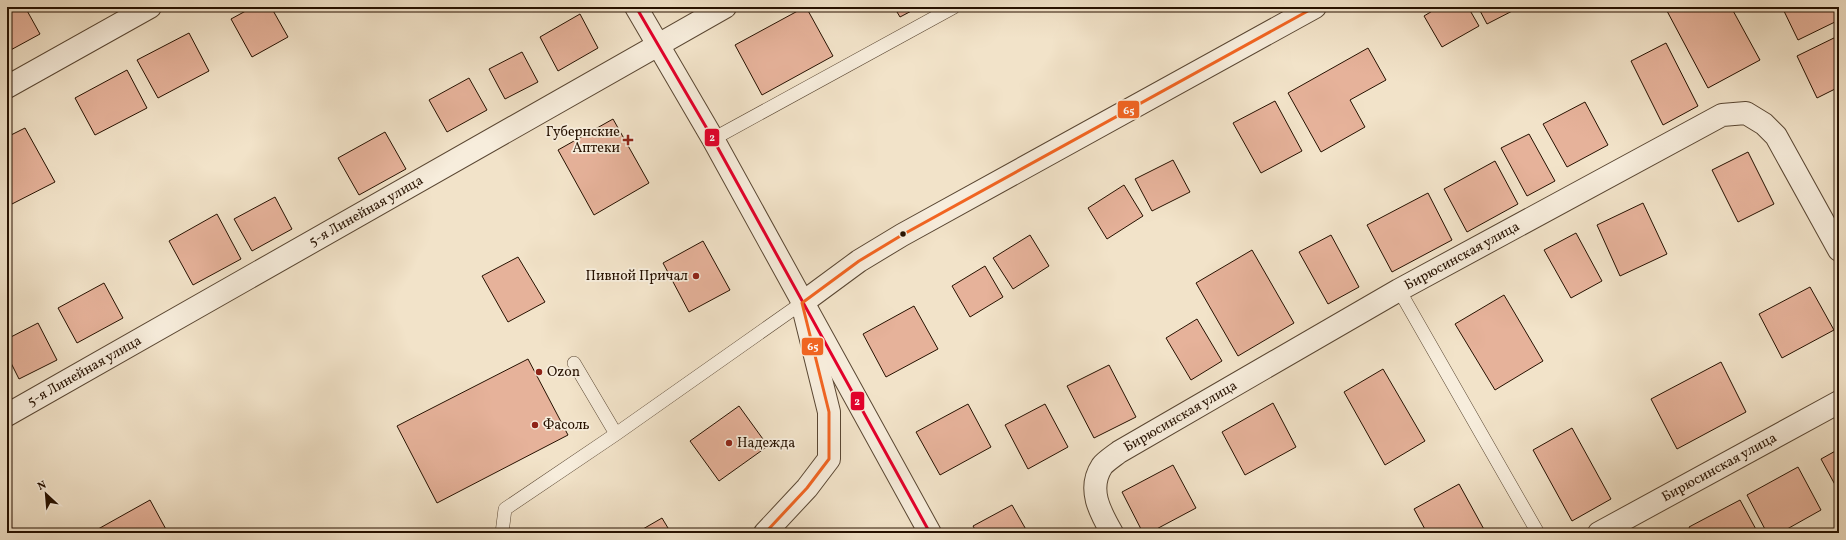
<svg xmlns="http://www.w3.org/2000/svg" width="1846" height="540" viewBox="0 0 1846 540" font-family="Vollkorn,serif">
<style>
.building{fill:#e6b29a;stroke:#261100}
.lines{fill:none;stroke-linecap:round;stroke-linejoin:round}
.service-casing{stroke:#594632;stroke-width:14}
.minor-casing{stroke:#594632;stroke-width:24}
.service{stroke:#f7eddc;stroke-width:13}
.minor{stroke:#f7eddc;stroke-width:22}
.bus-1-casing{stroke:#f7eddc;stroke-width:6}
.bus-2-casing{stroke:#f7eddc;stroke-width:6}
.bus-1{stroke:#e4002b;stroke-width:3}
.bus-2{stroke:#f26522;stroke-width:3}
.poi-dot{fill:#8f2418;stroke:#f7eddc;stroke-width:1.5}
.bus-dot{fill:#261100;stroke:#f7eddc;stroke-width:1.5}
.labels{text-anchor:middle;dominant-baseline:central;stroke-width:3.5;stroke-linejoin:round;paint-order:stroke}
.poi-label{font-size:14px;fill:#261100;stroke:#f7eddc;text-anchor:start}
.street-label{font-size:14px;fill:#261100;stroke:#f7eddc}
.line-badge{stroke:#f7eddc;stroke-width:1.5}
.badge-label{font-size:11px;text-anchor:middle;font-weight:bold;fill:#fff}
</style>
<rect width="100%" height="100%" fill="#f2e3c9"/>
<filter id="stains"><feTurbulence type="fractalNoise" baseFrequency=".005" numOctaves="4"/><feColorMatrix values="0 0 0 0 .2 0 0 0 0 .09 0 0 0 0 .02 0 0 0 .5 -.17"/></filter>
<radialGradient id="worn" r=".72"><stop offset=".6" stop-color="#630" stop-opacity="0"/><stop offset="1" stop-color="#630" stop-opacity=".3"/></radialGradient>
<path class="building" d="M7,7H25L40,34L7,52Z
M253,7H271L288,37L252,57L231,19Z
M805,7H806L833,56L762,95L735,45Z
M894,7H919L900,17Z
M1439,7H1468L1479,26L1442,47L1424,16Z
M1478,7H1520L1487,24Z
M1675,7H1731L1760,60L1708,88L1667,11Z
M1782,7H1834L1839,20L1798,40Z
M580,14L598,48L558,71L540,37Z
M189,33L209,71L158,98L137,60Z
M1838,36L1839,87L1817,98L1797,56Z
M1666,43L1698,106L1663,125L1631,61Z
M1368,48L1386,80L1350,100L1365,127L1321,152L1288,93Z
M522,52L538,82L505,99L489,69Z
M127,70L147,108L95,135L75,98Z
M469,78L487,110L447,132L429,100Z
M1275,101L1302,151L1261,173L1233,123Z
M1585,102L1608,145L1567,167L1543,124Z
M613,119L649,183L594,215L558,150Z
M25,128L55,182L10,205L7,200V137Z
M385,132L406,169L359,195L338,158Z
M1529,134L1555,181L1527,196L1501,148Z
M1748,152L1774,204L1738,222L1712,170Z
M1173,160L1190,192L1152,211L1135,179Z
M1495,161L1518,204L1467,232L1444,189Z
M1124,185L1143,216L1107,239L1088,208Z
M1428,193L1452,240L1392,272L1367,225Z
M275,197L292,229L252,251L234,219Z
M1643,203L1667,254L1620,276L1597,225Z
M217,214L241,259L193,285L169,241Z
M1576,233L1602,281L1571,298L1544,250Z
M1030,235L1049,266L1013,289L993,258Z
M1331,235L1359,287L1328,304L1299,252Z
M703,241L730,290L689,312L663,263Z
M1252,250L1294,323L1238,356L1196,283Z
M518,257L545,302L508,322L482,276Z
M985,266L1003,297L970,317L952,286Z
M104,283L123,318L77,343L58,308Z
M1810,287L1834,330L1782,358L1759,314Z
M1504,295L1543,361L1495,390L1455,324Z
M914,306L938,349L886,377L863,334Z
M1197,319L1222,361L1191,380L1166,338Z
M38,323L57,360L19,379L7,355V339Z
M528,359L568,435L437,503L397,426Z
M1721,362L1746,412L1677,449L1651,399Z
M1109,365L1136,417L1094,438L1067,386Z
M1383,369L1425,441L1385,465L1344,392Z
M1273,403L1296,447L1245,475L1222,432Z
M968,404L991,447L940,475L916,432Z
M1045,404L1068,447L1028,469L1005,425Z
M739,406L768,446L719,481L690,441Z
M1572,428L1611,499L1572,521L1533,450Z
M1839,449V492L1821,459Z
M1173,465L1196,508L1149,533H1143L1122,492Z
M1798,467L1821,510L1780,533H1767L1747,495Z
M1459,484L1486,533H1427L1414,509Z
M150,500L168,533H91Z
M1740,500L1758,533H1692L1689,527Z
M1012,505L1028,533H977L973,526Z
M662,518L671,533H636Z"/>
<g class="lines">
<defs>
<path id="service" d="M713,139L954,7
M1399,290L1538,533
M574,363L616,434
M502,533L505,509L616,434L802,303"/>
<g id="minor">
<path d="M636,7L713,139L930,533"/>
<path d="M7,87L150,7"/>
<path id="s1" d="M7,415L725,7"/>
<path d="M765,533L807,488L829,459V412L802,303L859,261L902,235L1315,7"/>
<path id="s2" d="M1112,533C1100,512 1087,489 1102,466C1106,461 1114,456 1119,452L1399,290L1722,115L1746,113L1764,124L1776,136L1839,250"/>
<path id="s3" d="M1599,533L1839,402"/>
</g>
</defs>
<use href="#service" class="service-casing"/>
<use href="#minor" class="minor-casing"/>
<use href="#service" class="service"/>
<use href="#minor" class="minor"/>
<defs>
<path id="bus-1" d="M636,7L713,139L930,533"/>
<path id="bus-2" d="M765,533L807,488L829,459V412L802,303L859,261L902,235L1315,7"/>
</defs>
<use href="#bus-1" class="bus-1-casing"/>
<use href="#bus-2" class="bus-2-casing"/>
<use href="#bus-1" class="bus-1"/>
<use href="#bus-2" class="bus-2"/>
</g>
<g class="poi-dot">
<path d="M626 134h4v4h4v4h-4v4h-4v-4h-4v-4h4z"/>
<circle cx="696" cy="276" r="4"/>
<circle cx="539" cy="372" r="4"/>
<circle cx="535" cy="425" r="4"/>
<circle cx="729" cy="443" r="4"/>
</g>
<circle class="bus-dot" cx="903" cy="234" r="3.5"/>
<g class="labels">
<g class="poi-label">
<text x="620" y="132" text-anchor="end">Губернские<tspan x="620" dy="16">Аптеки</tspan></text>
<text x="688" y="276" text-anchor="end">Пивной Причал</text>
<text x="547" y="372">Ozon</text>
<text x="543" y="425">Фасоль</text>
<text x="737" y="443">Надежда</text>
</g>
<g class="street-label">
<text stroke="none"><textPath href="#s1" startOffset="413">5-я Линейная улица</textPath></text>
<text stroke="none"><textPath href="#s2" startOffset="489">Бирюсинская улица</textPath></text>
<text stroke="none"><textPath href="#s1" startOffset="89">5-я Линейная улица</textPath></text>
<text stroke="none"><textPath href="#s2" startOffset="165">Бирюсинская улица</textPath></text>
<text stroke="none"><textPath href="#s3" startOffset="137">Бирюсинская улица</textPath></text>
</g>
</g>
<g class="line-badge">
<rect x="1117" y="100" width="23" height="19" rx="4" fill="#f26522"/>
<rect x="704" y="128" width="16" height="19" rx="4" fill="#e4002b"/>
<rect x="801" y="337" width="23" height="19" rx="4" fill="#f26522"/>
<rect x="850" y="391" width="15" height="20" rx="4" fill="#e4002b"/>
</g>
<g class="badge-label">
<text x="1129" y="114">65</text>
<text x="712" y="141">2</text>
<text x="813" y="350">65</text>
<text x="857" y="405">2</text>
</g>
<rect width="1846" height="540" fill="none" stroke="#f2e3c9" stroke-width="24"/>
<rect x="8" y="8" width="1830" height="524" fill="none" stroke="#261100" stroke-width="2"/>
<rect x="12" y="12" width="1822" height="516" fill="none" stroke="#261100"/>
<g transform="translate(46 494) rotate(334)" stroke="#f7eddc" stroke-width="3" paint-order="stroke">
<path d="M0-3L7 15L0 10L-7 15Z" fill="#261100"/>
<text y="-6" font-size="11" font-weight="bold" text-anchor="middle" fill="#261100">N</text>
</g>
<rect width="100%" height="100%" filter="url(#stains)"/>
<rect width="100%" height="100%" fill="url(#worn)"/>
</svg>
